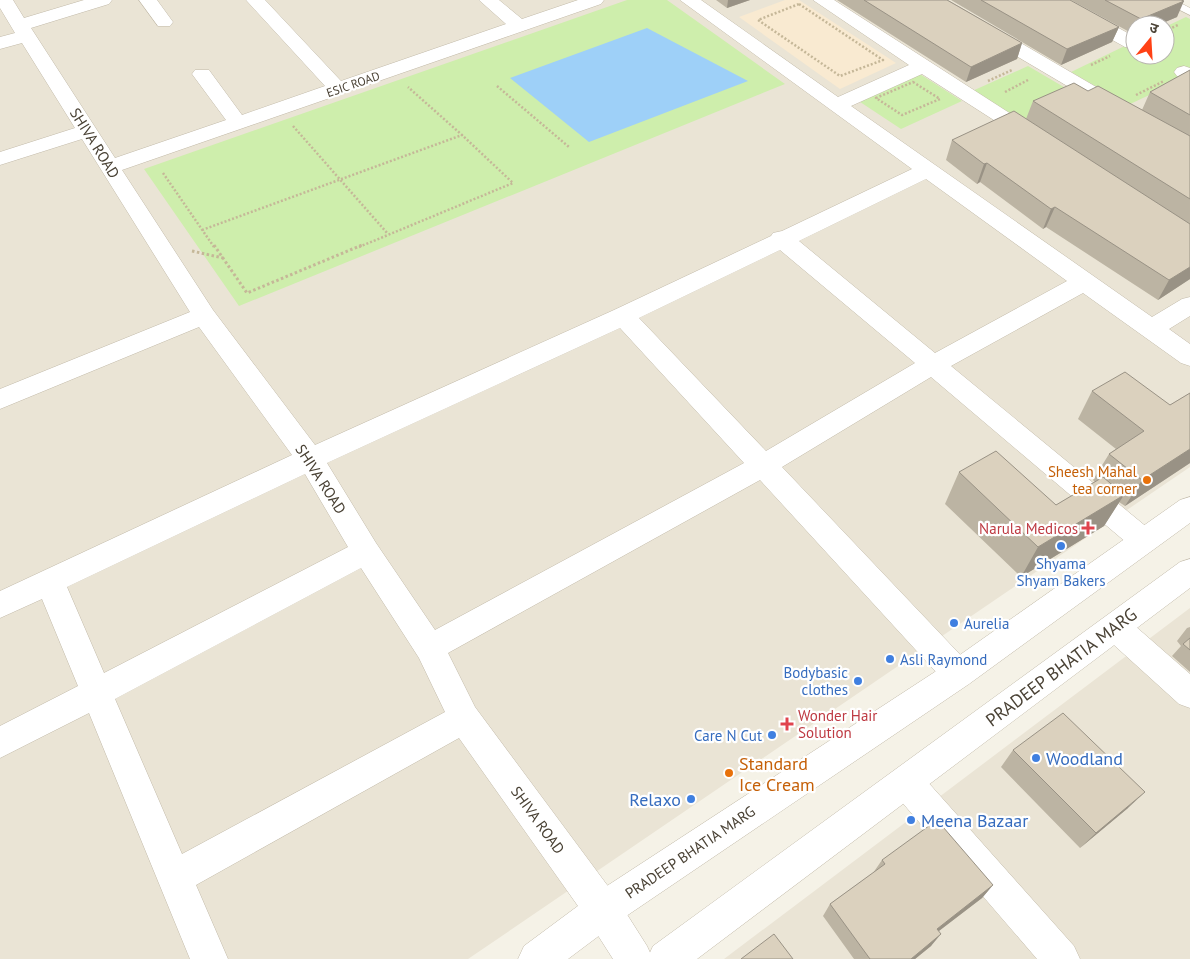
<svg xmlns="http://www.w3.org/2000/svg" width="1190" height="959" viewBox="0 0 1190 959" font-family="'PT Sans','Noto Sans Devanagari',sans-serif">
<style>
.residential{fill:#eae4d5;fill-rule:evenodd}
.commercial{fill:#f9ead1}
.green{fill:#ceeeac}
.water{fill:#9ed0f8}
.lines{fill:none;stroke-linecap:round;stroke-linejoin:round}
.service-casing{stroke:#c2baa9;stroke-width:1}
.minor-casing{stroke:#c2baa9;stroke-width:1}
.tertiary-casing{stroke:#c2baa9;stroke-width:1}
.path-far1{stroke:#c5b798;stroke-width:2.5;stroke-dasharray:2 2;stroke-linecap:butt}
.path{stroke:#c5b798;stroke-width:3;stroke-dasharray:2.5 2.5;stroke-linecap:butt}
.service{fill:#fff;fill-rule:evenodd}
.minor{fill:#fff;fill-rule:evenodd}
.tertiary{fill:#fff;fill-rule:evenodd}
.wall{fill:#bcb4a3}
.shaded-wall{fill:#999285}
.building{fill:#dbd1be;stroke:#999285}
.food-dot{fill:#e8710a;stroke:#fff;stroke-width:2}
.health-dot{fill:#e0444e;stroke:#fff;stroke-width:2}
.shop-dot{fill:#3f7fe0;stroke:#fff;stroke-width:2}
.labels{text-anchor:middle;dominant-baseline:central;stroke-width:4.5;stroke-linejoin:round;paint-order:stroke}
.far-street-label{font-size:12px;fill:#4a4235;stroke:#fff}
.street-label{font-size:15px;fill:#4a4235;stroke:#fff}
.food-label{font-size:15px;fill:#c56008;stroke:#fff;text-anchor:end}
.health-label{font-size:15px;fill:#be3a42;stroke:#fff;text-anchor:end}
.shop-label{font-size:15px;fill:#366cbe;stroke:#fff;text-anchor:start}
.near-street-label{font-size:18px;fill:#4a4235;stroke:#fff}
.near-shop-label{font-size:18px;fill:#366cbe;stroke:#fff;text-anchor:start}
.near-food-label{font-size:18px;fill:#c56008;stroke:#fff;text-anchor:start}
</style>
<rect width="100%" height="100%" fill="#f5f2e7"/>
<path class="residential" d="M0,0H1169L1190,11V467L468,959H0ZM1135,25H1165V55H1135Z
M1190,608V959H724Z"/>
<path class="commercial" d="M785,0H799L896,63L840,89L739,17Z"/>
<path class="green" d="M627,0H667L785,84L239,306L144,169Z
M1186,17L1190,19V76L1128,105L1071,72L1135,41V55H1165V27Z
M1028,66L1190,161V237L970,92Z
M912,69L962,101L901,129L851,96Z"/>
<path class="water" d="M647,28L748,81L589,142L510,78Z"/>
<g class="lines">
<defs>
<path id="service" d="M1160,0H1175L1190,8V15Z"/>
<path id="minor" d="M0,0H13L24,18L84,0H112L109,4L31,28L115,158L226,120L192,74L195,70H209L242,115L325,86L246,0H265L341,81L506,24L479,0H499L522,19L578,0H604L601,4L122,170L213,310L315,445L614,310L771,236L773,233L782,231L912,169L680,0H701L838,97L909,65L813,0H834L1042,134L1045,138L1042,142L1035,144L1028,142L922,74L851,106L1152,317L1182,299L1190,297V316L1169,329L1190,344V366L1181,363L1083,293L951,366L1154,533L1158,541L1154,549L1144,553L1134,549L931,377L782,467L969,664L974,674L969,684L958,688L947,684L760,480L448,653L475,707L616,897L647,946L653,959H613L590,923L459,738L196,885L228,959H190L89,713L0,758V726L78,686L42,599L0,618V591L292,455L199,327L0,409V389L190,312L82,139L0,165V152L75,128L22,43L0,49V37L15,33L0,8ZM926,179L1067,281L935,353L799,241ZM780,250L915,363L766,451L639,318ZM620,328L744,463L435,630L376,543L327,463ZM305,474L348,547L104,673L67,587ZM361,568L419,658L445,712L182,854L115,699Z
M139,0H157L173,22L170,26H158Z
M925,0H947L1127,105L1130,109L1127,113L1120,115L1113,113L928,4Z
M1045,0H1067L1135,37V48L1125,47L1048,4Z
M1184,66L1190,68V81L1177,76L1174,72L1177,68Z
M1115,614L1126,618L1190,674V708L1179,704L1104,636L1100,627L1104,618Z
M906,766L918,771L1074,946L1080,959H1037L894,793L889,782L894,771Z"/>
<path id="tertiary" d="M1190,497V523L969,684L616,923L568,959H518L524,946L590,897L947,664L1180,500Z
M1190,559V588L697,959H647L653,946L1180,562Z"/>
</defs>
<use href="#service" class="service-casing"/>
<use href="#minor" class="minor-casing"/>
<use href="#tertiary" class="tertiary-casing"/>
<path class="path-far1" d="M799,4L883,60L840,76L758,20Z
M1165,31L1178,25
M1154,55L1164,60
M1091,65L1110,56
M988,81L1012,70
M913,82L940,99L902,115L876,98Z
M497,86L569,147
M1005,92L1028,80
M1136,95L1164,81
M293,126L388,234
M163,173L214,247
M202,230L462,135L408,87
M359,247L513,183L462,135"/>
<path class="path" d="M214,245L247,293L362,245
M192,251L223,258"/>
<use href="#service" class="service"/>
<use href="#minor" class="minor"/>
<use href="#tertiary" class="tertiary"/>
</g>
<path class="wall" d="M716,0H750L727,8Z
M837,0H947L1022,43L1017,59L966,82Z
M951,0H1070L1119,27L1112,42L1061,65Z
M1071,0H1181L1177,17L1158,25H1135V35Z
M1190,70V279L1158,300L1046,227L1043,229L980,182L977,184L946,160L952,140L1026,119L1033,101L1088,91L1142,110L1150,92Z
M1092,391L1170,405L1190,393V463L1125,506L1119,502L1104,526L1021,577L945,504L959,472L1056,505L1095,482L1093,480L1109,454L1116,449L1078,419Z
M1190,627V672L1172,656L1181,646L1177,641L1187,628Z
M1013,750L1128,808L1080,848L1001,767Z
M882,860L993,885L982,898L939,931L931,946L915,959H854L823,916L830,904L873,873Z"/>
<path class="shaded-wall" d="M728,0H750L727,8Z
M1184,1L1177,17L1158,25H1139L1141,19Z
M1119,27L1112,42L1061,65L1067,49Z
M1022,43L1017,59L966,82L971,67Z
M987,163L980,182L977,184L984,164Z
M1055,207L1046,227L1043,229L1051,209Z
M1190,267V279L1158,300L1169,280Z
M1190,449V463L1125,506L1142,480Z
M1124,495L1104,526L1021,577L1038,547Z
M1145,792L1128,808L1080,848L1096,833Z
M993,885L982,898L927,940L937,929Z
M941,934L931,946L915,959H911Z"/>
<path class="building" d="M864,0H947L1022,43L971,67Z
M981,0H1070L1119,27L1067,49Z
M1105,0H1181L1184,1L1141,19Z
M1190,70V115L1150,92Z
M1074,83L1088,91L1098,86L1190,136V199L1033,101Z
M1014,111L1190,224V267L1169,280L1055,207L1051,209L987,163L984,164L952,140Z
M1125,372L1170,405L1190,393V449L1142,480L1109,454L1144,431L1092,391Z
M996,451L1056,505L1103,477L1124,495L1038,547L959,472Z
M1190,638V650L1183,644Z
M1063,713L1145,792L1096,833L1013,750Z
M937,820L993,885L937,929L941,934L911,959H870L830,904L885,864L882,860Z
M774,934L793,959H741Z"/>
<g class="food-dot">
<circle cx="1147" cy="480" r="5"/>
<circle cx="729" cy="773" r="5"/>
</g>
<g class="health-dot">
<path d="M1085.5 520.5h5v5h5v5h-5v5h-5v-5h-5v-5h5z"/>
<path d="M784.5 716.5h5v5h5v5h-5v5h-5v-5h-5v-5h5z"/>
</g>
<g class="shop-dot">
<circle cx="1061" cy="546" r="5"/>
<circle cx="954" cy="623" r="5"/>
<circle cx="890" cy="659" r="5"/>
<circle cx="858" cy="681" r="5"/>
<circle cx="772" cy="735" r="5"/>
<circle cx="1036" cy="758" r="5"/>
<circle cx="691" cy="799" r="5"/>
<circle cx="911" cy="820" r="5"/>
</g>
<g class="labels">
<g class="far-street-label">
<text transform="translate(353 84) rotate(-19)">ESIC ROAD</text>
</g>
<g class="street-label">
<text transform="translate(95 143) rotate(58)">SHIVA ROAD</text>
<text transform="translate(321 479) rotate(57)">SHIVA ROAD</text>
<text transform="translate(538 820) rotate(54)">SHIVA ROAD</text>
<text transform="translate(690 852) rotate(-34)">PRADEEP BHATIA MARG</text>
</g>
<g class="food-label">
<text x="1137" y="471">Sheesh Mahal<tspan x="1137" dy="17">tea corner</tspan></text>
</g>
<g class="health-label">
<text x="1078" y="528">Narula Medicos</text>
<text x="798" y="715" text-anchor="start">Wonder Hair<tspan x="798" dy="17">Solution</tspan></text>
</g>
<g class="shop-label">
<text x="1061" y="563" text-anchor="middle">Shyama<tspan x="1061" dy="17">Shyam Bakers</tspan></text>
<text x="964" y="623">Aurelia</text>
<text x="900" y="659">Asli Raymond</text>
<text x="848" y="672" text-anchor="end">Bodybasic<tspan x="848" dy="17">clothes</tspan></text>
<text x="762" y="735" text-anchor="end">Care N Cut</text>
</g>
<g class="near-street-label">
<text transform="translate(1061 667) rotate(-37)">PRADEEP BHATIA MARG</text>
</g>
<g class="near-shop-label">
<text x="1046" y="758">Woodland</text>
<text x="681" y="799" text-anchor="end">Relaxo</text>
<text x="921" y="820">Meena Bazaar</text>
</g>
<g class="near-food-label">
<text x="739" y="763">Standard<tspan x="739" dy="21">Ice Cream</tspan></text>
</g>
</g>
<g transform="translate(1150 40) rotate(18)"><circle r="24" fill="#ffffff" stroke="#b7b3ae"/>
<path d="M0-4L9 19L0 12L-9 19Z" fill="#ff4115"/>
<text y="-8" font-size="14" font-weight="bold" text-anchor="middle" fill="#4a4235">उ</text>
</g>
</svg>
